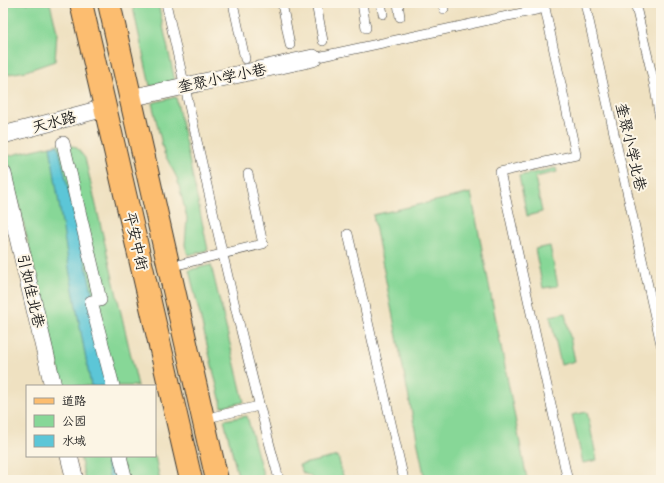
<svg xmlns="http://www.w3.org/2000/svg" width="664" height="483" viewBox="0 0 664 483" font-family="'Shantell Sans','LXGW WenKai TC',sans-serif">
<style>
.green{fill:#87d797;stroke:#527a5a}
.water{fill:#5cc6d7;stroke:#3c717a}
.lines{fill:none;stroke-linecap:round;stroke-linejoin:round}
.service-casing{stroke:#3c3a35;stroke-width:10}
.pedestrian-casing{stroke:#3c3a35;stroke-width:14}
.minor-casing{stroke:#3c3a35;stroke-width:18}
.primary-casing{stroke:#3c3a35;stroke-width:24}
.service{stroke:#fff;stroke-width:9}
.pedestrian{stroke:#fff;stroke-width:13}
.minor{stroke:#fff;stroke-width:17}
.primary{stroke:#fcbd6f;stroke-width:22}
.labels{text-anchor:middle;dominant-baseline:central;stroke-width:4;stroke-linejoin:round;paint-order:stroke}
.street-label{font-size:15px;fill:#1c1c1c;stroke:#fcf5e5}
</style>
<rect width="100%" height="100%" fill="#fcf5e5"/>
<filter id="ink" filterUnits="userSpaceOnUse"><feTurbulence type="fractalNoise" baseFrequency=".025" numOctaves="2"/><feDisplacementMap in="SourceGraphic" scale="8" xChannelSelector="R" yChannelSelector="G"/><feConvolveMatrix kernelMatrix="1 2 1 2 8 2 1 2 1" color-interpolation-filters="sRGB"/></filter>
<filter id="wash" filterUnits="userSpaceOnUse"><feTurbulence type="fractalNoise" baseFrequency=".012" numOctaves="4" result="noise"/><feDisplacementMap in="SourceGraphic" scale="16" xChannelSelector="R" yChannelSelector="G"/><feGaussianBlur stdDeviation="0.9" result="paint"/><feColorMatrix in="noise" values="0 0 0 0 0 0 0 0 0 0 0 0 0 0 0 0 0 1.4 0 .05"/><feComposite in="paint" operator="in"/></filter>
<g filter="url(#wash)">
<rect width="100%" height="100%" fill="#efe1c1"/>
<path class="green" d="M8,3H50L57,32L55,61L26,71L3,75V43Z
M132,3H158L175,81L150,86Z
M176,97L208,250L188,255L185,245L187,218L177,178L164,153L152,103Z
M63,143L76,147L85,158L138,386H63L7,156Z
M556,168L557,172L535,177L542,212L527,216L519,176Z
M471,193L527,479L521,480H425L373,215Z
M550,246L558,286L543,288L535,249Z
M211,265L244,402L222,407L189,270Z
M565,313L575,361L561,365L550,316Z
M587,412L597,460L583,463L572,415Z
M247,416L264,478L266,480H239L224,420Z
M80,456H155L160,480H85Z
M338,456L344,480H314L310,476L303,473L299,465Z"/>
<path class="water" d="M58,145L93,296L108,386H91L70,274L50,146Z
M105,456H116L121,480H110Z"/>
</g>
<g filter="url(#ink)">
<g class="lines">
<defs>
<path id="service" d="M166,3C202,162 236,322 279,479
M233,3L245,59
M282,3L290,45
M316,3L323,41
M362,3L366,28
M381,3L383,14
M398,3L400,17
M443,3L444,9
M585,3L661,344
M635,3L654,83L661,125
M313,58L545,8L576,155L500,172L567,477
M348,234L404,480
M169,267L263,244L248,174
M203,419L259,406"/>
<path id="pedestrian" d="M63,143L100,300L91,302L113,386
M121,456H120L126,480"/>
<path id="minor" d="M130,98L313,58
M3,135L105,108
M3,174L53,386
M69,456L75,480"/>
<path id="primary" d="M81,3L191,480
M109,3L217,480"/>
</defs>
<use href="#service" class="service-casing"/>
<use href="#pedestrian" class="pedestrian-casing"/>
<use href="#minor" class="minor-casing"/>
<use href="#primary" class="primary-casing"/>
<use href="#service" class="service"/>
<use href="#pedestrian" class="pedestrian"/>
<use href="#minor" class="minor"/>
<use href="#primary" class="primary"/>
</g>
</g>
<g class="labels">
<g class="street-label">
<text transform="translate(222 78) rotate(-12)">奎聚小学小巷</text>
<text transform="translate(54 122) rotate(-15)">天水路</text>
<text transform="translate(631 147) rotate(77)">奎聚小学北巷</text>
<text transform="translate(136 241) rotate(77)">平安中街</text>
<text transform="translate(31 291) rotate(77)">引如佳北巷</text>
</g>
</g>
<rect width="664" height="483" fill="none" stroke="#fcf5e5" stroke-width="16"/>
<rect x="26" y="385" width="130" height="72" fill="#fcf5e5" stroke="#a29e95"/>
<rect x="34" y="398" width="20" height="6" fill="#fcbd6f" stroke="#a29e95"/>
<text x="62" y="405" font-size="12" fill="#1c1c1c">道路</text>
<rect x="34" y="415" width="20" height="12" fill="#87d797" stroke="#a29e95"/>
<text x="62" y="425" font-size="12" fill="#1c1c1c">公园</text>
<rect x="34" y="435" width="20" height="12" fill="#5cc6d7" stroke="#a29e95"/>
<text x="62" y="445" font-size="12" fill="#1c1c1c">水域</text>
</svg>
